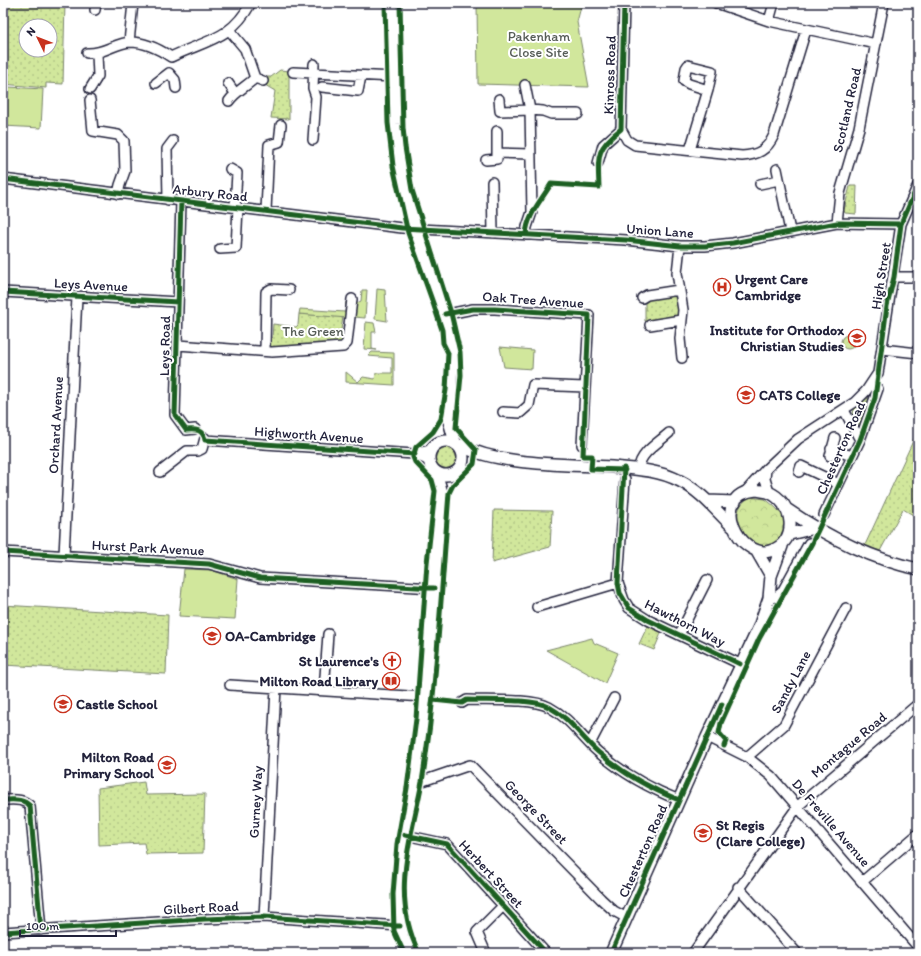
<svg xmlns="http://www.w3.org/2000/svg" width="921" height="956" viewBox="0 0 921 956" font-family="Itim,sans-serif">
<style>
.grass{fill:url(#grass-dots);stroke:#7a846c;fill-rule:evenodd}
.forest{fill:url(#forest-crowns);stroke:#7a846c}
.garden{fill:#d1e79c;stroke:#7a846c}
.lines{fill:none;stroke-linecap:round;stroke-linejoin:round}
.minor-casing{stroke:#22223b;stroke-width:12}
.major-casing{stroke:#22223b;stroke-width:14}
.minor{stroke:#fff;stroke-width:9}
.major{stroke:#fff;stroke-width:11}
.cycleway-casing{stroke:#fff;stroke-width:8}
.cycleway{stroke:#1b5e20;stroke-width:5}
.labels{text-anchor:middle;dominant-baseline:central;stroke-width:4;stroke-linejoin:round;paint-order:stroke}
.park-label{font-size:14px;fill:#575d58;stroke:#fff}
.street-label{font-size:14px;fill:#22223b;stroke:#fff}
.poi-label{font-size:14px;font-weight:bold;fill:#22223b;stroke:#fff;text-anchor:start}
</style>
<defs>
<pattern id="grass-dots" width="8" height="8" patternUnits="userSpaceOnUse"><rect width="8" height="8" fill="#d1e79c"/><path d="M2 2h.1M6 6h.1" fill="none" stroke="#b3c687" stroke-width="1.8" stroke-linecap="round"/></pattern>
<pattern id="forest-crowns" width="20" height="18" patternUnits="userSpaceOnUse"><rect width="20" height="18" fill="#d1e79c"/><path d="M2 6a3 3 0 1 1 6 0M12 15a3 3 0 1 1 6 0" fill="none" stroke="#b3c687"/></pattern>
</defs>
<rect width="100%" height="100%" fill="#fff"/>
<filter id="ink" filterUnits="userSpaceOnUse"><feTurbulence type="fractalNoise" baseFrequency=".025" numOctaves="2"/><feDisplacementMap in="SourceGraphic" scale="8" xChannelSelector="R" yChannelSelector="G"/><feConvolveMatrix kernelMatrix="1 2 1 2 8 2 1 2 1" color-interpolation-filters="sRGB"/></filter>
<g filter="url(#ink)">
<path class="grass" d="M3,3H65L63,84L46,83V88L3,84ZM26,26H50V50H26Z
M280,70L289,71V119L271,118L275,91L265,85L266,77H271Z
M850,186H857L856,214L845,213L844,210Z
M676,293L679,316L645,321V298Z
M299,314L343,317L340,336L345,337L343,343L270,347L268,339L272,338L273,324L296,327L298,325Z
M841 342a7 7 0 1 1 14 0a7 7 0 1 1-14 0Z
M874,394L861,428L858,426L853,413L855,407Z
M918,430V518L903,509L880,551L865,545Z
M433 458a13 13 0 1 1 26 0a13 13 0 1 1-26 0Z
M494,510L552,511L550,547L492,563Z
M3,605L168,615L166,674L3,665Z
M648,625L662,631L654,650L639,644Z
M144,782L146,795L205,794L203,853L146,854L144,843L99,845L98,788Z"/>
<path class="forest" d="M750,497L765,499C775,506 790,519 785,532C783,538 776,543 772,547C768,546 763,547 760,545C740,536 727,510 750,497Z"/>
<path class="garden" d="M477,3H582L577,22L589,87L478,84Z
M8,87L43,89L41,128L3,126V95H8Z
M377,289L385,290L387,321L375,319Z
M362,290H367L365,318L354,317L355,304L361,301Z
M346,302L347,318L299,314L300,309L345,312Z
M366,322L374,323L376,332H372V349L377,350L364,349Z
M500,347L533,350L532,369L504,367Z
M372,352L394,353V385L346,382V372L358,382L363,377L375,379L376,373H392V358L368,356Z
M184,569L211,570L238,579L235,619L179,616Z
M592,638L594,643L618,653L605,683L546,650Z"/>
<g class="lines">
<defs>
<path id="minor" d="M624,3L621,129L627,140L635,145L742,156C758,155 767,150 774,135L806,30
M716,3L769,21L876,44
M95,10L96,3
M769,21L774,3
M230,31L245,49L255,78
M129,42L133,3
M87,53C104,54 115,43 130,42C145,42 159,49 171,57C206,40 231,40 251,3
M293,72L394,77
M156,83L169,73L175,80L176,88
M228,83L235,93
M525,85L530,110L532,212L527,227L526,235
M322,87L358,91L361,76
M90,89L98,76L97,54
M499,99L500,111L530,110L543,111L551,114H578
M90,100L93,131L118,135L124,141L125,171L120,185L118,194
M229,101C236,91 247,86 255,78L263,81
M313,140L316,97L313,88L314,64
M690,150L708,90L689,84L684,81L686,68L688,65L712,71L708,90
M497,153L530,154
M486,160L497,159V131
M598,163L603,145L621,129
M230,169L237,173L235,207
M777,169L790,231
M3,179L402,228L626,240L680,246H705L733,243L837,223L901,224
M492,182L493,233
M760,184L779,180
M168,200L167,149L173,141
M181,201L175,415L186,430L195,429
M266,211L269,145L279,142L281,125
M837,223L840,193L859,128L884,3
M680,246L677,273L683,310L680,339L682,358
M220,249L236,248L238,207
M894,277H918
M3,292L178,302
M642,298L647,295L679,290
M443,315L473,309H495L589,315L582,445
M650,325L681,320
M178,345L272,352L343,347L347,343L352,299
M882,349L918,353
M265,351L266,292L271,289L289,290
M844,410L860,440
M503,412L520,413L529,405L533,385L585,387
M205,440L414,454L431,450
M831,449L852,456
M415,454L429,461
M830,456L835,438
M639,468C640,453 658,443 669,433
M766,469L765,479L769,492
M160,472L187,451H198L202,449L205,438
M799,472L801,466L839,484
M625,479L618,583L624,600L629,608L648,620L740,664
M746,491L766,469L798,439L855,402L866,391L878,373L901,224L918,185
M824,515L860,440L878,389
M3,552L209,564L260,578L434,588
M64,555L77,297
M769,598L776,597L782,592L809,543
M537,607L618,583
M679,635L707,580
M230,685L425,697
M324,691L328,634
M462,703L467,700C488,701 531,698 549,707C570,718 581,737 598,752C621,772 651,789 679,800
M707,737L747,757L771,776L918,947
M590,744L614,698
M747,757L784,725L846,608
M414,784L470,765L601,899L614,911L627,918
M3,800C13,800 23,798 30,806L41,930
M405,835L447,844L546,953
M863,881L918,834
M738,887L797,953
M264,917L276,688
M3,932L205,919L264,917L400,926
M486,953L477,932L504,905
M693,953L798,806L918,704"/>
<path id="major" d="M392,3L395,124L400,169L418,237L449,333L452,363L449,421L455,442
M429 458a17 17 0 1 1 34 0a17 17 0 1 1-34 0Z
M459,445C501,466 565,464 612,467C636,469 659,470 680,481C702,492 716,511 733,527
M756,490C760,491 765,491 768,492C794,502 800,542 770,551C740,560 707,495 756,490Z
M708,501L735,502
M785,508C826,536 870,559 918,569
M790,534L815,528
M756,550L771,576
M410,953L403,939L400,926L397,885L414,784L424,707L442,493L436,472
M611,953L707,737L759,627L769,598L771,576L782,546"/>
</defs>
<use href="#minor" class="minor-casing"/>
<use href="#major" class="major-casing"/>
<use href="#minor" class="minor"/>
<use href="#major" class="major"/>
<defs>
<path id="cycleway" d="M385,3L388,123L393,166L408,233L433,303L442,330L443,343L448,353L446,390L441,419L433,432L416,447L413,457L415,462L432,480L435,491L427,563L416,719L407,788L397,844L393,894L394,931L404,953
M400,3L403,128L405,147L412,190L451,313L460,352L461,375L456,428L476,450L474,464L453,485L449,493C444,557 440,622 434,686C431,718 427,750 422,782C411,841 390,895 419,953
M3,179L402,228L626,240L680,246H705L733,243L837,223L901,224
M181,201L175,415L186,430C195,429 203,429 205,440L415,454
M526,235C527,215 541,201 551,184L599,187C598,157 595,149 621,129L624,3
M3,292L178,302
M445,314L473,309H495L589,315L583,456H592L591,469L625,470
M624,468L618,583L620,593L629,608L648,620L740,664
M3,552L209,564L260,578L434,588
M433,700L462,703L467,700C488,701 531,698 549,707C570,718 581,737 598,752C621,772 651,789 679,800
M724,746L726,741L719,733L721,723L759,639L812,543L860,440L875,398L887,306L894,277L901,224L918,185
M3,800C13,800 23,798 30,806L41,930
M405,835L447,844L546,953
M3,932L205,919L264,917L400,926
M611,953L722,704"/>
</defs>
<use href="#cycleway" class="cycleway-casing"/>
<use href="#cycleway" class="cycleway"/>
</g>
</g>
<defs>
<symbol id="hospital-ring" viewBox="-11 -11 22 22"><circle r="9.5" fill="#fff" stroke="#c8321e" stroke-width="1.5"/><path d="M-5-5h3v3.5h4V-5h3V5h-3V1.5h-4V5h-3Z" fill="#c8321e"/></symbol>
<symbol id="university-ring" viewBox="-11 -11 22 22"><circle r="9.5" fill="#fff" stroke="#c8321e" stroke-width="1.5"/><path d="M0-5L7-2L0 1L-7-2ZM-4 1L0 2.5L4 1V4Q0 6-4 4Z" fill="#c8321e"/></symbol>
<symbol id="school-ring" viewBox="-11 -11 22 22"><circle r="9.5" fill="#fff" stroke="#c8321e" stroke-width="1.5"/><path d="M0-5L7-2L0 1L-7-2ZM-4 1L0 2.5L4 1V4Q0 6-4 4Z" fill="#c8321e"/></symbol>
<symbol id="church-ring" viewBox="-11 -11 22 22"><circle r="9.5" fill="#fff" stroke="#c8321e" stroke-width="1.5"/><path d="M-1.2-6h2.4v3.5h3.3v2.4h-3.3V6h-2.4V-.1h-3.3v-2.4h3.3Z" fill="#c8321e"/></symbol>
<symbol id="library-ring" viewBox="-11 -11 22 22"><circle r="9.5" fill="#fff" stroke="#c8321e" stroke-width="1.5"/><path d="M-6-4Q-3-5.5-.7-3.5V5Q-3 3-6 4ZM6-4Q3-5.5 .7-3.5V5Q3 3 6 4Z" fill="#c8321e"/></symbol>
</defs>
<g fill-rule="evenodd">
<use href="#hospital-ring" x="712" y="277" width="20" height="20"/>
<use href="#university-ring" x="847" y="328" width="20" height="20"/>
<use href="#school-ring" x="736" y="385" width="20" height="20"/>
<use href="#school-ring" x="202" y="626" width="20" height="20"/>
<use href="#church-ring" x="382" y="651" width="20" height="20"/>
<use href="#library-ring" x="381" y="671" width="20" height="20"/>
<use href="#school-ring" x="53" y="694" width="20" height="20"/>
<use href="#school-ring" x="157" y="755" width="20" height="20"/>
<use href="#university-ring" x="693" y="823" width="20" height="20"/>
</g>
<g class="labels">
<g class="park-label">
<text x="539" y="36">Pakenham<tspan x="539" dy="16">Close Site</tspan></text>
<text x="313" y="331">The Green</text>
</g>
<g class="street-label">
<text transform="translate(610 75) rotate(-88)">Kinross Road</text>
<text transform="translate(847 110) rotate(-77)">Scotland Road</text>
<text transform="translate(210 193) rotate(6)">Arbury Road</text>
<text transform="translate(660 231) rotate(4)">Union Lane</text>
<text transform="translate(881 276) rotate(-81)">High Street</text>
<text transform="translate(91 285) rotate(3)">Leys Avenue</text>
<text transform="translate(533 300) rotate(4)">Oak Tree Avenue</text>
<text transform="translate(165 346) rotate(-89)">Leys Road</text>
<text transform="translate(56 425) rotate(-87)">Orchard Avenue</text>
<text transform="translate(309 435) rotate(4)">Highworth Avenue</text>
<text transform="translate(841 448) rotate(-66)">Chesterton Road</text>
<text transform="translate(148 548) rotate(3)">Hurst Park Avenue</text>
<text transform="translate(685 623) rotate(27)">Hawthorn Way</text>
<text transform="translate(791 682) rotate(-62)">Sandy Lane</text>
<text transform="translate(849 745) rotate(-40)">Montague Road</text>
<text transform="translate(256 802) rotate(-87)">Gurney Way</text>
<text transform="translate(536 812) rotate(46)">George Street</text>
<text transform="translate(831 823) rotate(49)">De Freville Avenue</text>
<text transform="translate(643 851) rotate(-66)">Chesterton Road</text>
<text transform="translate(491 874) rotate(47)">Herbert Street</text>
<text transform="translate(201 908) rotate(-3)">Gilbert Road</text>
</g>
<g class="poi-label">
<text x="735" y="279">Urgent Care<tspan x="735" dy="16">Cambridge</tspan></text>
<text x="844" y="330" text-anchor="end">Institute for Orthodox<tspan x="844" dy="16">Christian Studies</tspan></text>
<text x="759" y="395">CATS College</text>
<text x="225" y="636">OA-Cambridge</text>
<text x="379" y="661" text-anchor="end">St Laurence's</text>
<text x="378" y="681" text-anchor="end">Milton Road Library</text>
<text x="76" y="704">Castle School</text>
<text x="154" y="757" text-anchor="end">Milton Road<tspan x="154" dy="16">Primary School</tspan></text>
<text x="716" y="825">St Regis<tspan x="716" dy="16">(Clare College)</tspan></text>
</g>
</g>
<rect width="921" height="956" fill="none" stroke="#fff" stroke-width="16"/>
<rect x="8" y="8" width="905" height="940" fill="none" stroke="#22223b" stroke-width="1.5" filter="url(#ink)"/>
<g transform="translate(38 38) rotate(313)"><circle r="19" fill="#ffffff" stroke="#a7a7b1"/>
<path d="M0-3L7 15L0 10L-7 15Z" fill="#c8321e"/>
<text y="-6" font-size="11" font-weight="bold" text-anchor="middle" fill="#22223b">N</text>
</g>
<path d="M20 930v6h96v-6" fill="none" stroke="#22223b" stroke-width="2"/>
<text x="26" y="930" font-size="12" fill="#22223b" stroke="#ffffff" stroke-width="3" paint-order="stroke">100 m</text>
</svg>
